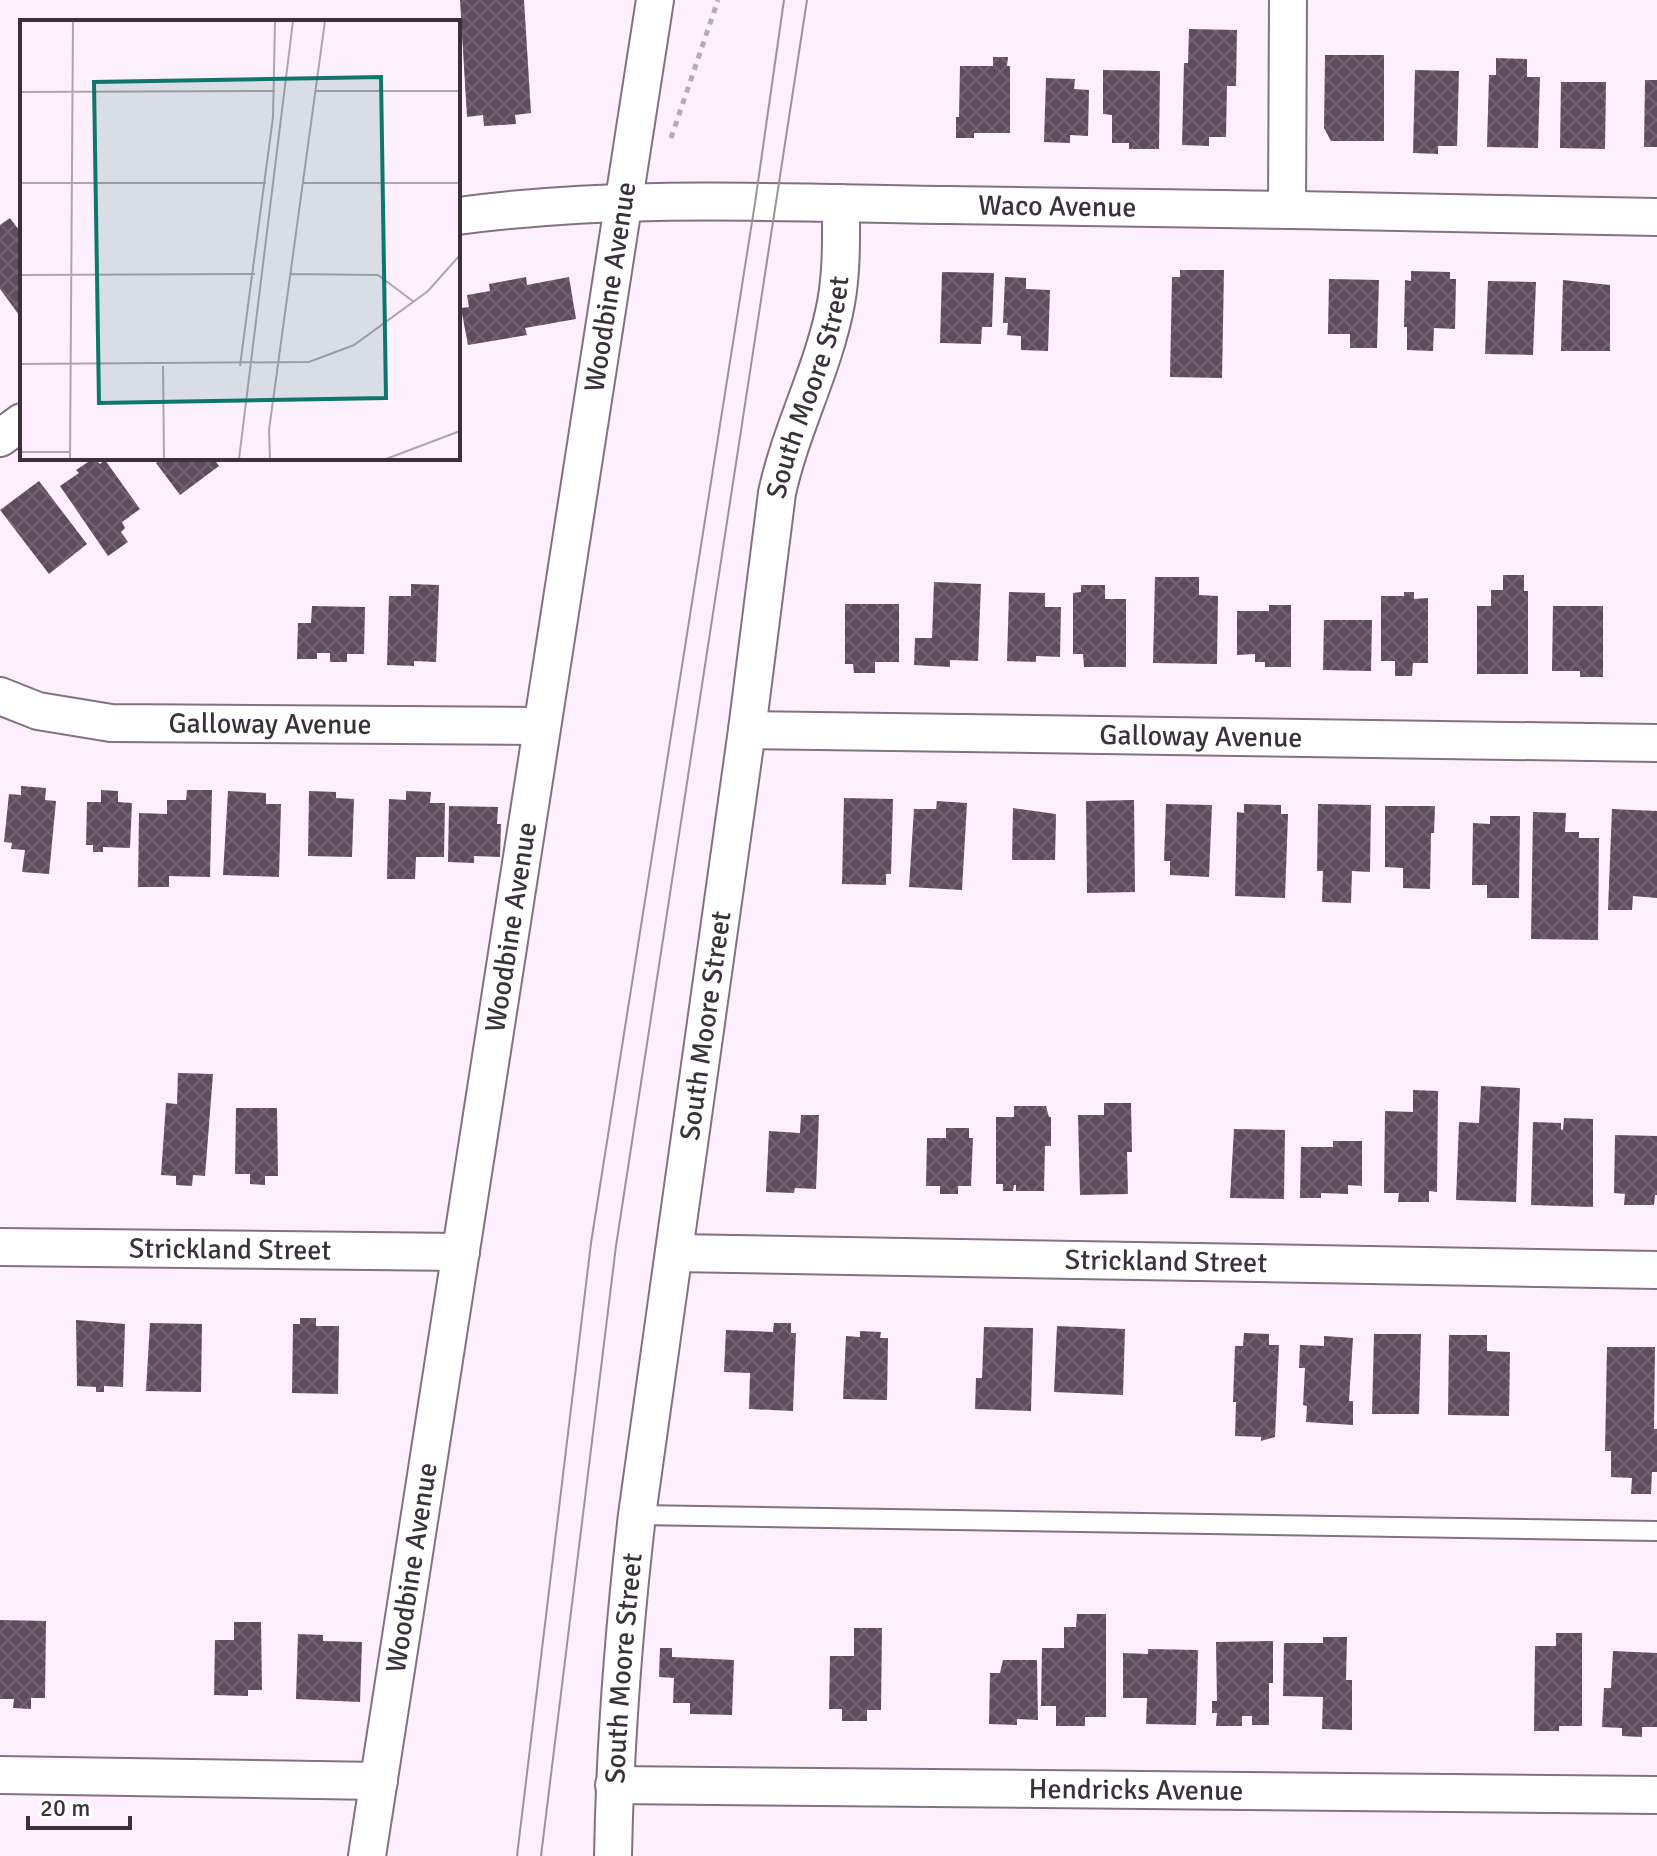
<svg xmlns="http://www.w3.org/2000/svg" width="1657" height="1856" viewBox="0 0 1657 1856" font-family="Signika,sans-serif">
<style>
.building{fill:url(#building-cross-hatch)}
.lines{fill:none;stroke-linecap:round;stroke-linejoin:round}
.service-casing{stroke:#837082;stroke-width:22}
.minor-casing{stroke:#837082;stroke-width:40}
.path{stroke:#b6abb6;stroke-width:5;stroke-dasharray:6 6;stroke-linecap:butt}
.service{stroke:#fff;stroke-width:18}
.minor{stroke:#fff;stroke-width:36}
.tram{stroke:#9c929c;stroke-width:2}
.labels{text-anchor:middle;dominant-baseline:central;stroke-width:8;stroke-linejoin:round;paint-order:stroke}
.street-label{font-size:28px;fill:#3a323a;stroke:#fff}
.inset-road{fill:none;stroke:#afa4ae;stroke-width:2}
.view{fill:#0f766e;fill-opacity:0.15;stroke:#0f766e;stroke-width:4}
.inset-edge{fill:none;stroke:#3a323a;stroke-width:4}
</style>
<defs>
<pattern id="building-cross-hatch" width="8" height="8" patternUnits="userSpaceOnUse" patternTransform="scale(2)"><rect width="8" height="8" fill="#5e4c5d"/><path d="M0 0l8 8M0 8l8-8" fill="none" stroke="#726472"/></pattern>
</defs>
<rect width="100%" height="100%" fill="#fdf0fc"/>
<path class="building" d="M460,0H524L531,113L515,115L516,124L484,126L483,115L467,117Z
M1189,29L1237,30L1236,86H1227L1226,137H1209V146L1182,145L1184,63H1188Z
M1325,55H1384V141H1331L1324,128Z
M993,57H1008L1007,66H1010V133H974V138H956V117H959L960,66H993Z
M1496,58L1527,59V77H1540L1538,148L1487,147L1489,75H1496Z
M1103,70L1160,71L1159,149H1129V143H1112V115L1103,114Z
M1415,70L1459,71L1457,146H1438V154L1413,153Z
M1046,78L1075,79L1074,89L1089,90L1088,136L1070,135V143L1044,142Z
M1645,80H1657V147H1644Z
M1561,82H1606L1605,149L1560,148Z
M10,218L22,234V319L0,289V225Z
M1180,270H1224L1222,378L1170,377L1172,277H1180Z
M1411,271L1450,272V279H1456L1455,329L1434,328L1433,351L1407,350V327H1404L1405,280L1411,281Z
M942,272L994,273L992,327H982L981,344L940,343Z
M526,277L527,285L569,277L576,319L525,328L527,335L468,345L461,308L469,307L467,295L490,291L489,284Z
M1005,277L1026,278V289L1050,290L1048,351L1021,350V336L1007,335L1008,323H1003Z
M1329,279L1379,280L1377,348H1350V334H1328Z
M1563,280L1610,285V351H1561Z
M1488,281L1536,282L1533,355L1485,354Z
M94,458L100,464L105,460L140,509L122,522L125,528L121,532L128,542L108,556L60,486L79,473L76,470Z
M164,458H213L219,466L180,495L156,463Z
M39,481L87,544L49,574L0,510Z
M1503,575H1524V591H1528V674H1477V606H1491V590H1503Z
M1155,577H1199V595L1218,596L1217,664L1153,663Z
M934,582L981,584L978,661L950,660V667L914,665L915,638H932Z
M411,584L439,585L436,662L414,661V666L387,665L389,596H411Z
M1081,585H1105V599H1126V667H1084L1083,654H1073V593L1081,592Z
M1009,592L1045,593V607H1061L1060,657L1036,656V662L1007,661Z
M1404,592H1414V599L1428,598V663H1413L1412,676H1395V661H1381V596H1404Z
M845,604H899V662H875V673H854L853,664H845Z
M1269,605H1291V667H1265V662H1255V654L1237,655V611H1269Z
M312,606L365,607L364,654H347V662H330V653H317V659H297L298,623H311Z
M1553,606H1603V677H1580V671H1552Z
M1324,620H1372L1371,671L1323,670Z
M21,786L46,788L45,800L56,801L49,874L22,872L25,850L11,849L12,843L4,842L9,794L21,795Z
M101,790L118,791V802L132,803L130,848L103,847V852H93V845H86L87,802H101Z
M187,790H212L210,877L169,876V887H138L139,813L167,814V800H186Z
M228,791L266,793V804H281L279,877L223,875Z
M309,791L336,792V798L354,799L352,857L308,856Z
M406,791L431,792L430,803H445L444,857H416L415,879H387L389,799L406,800Z
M844,798L893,799L891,874H886V885L842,884Z
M1134,800L1135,892L1087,893L1086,801Z
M937,801L967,803L962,890L909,887L914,809H936Z
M1166,804L1212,805L1209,877L1170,875V861H1164Z
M1244,804L1281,805V814H1288L1285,898L1235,896L1237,812L1244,813Z
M1318,804L1371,805L1370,872L1352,871L1351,903L1322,902L1323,871H1317Z
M449,806L498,807L497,824H501L500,857L474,856V863L448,862Z
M1385,806H1435L1434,833H1431L1430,889L1403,888V868L1385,867Z
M1013,808L1056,814L1055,860H1012Z
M1612,809L1657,811V898L1633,896L1632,910H1608Z
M1533,812L1566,813L1565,832H1579V838H1599L1598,940L1531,939Z
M1490,816H1520L1519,898H1487V885H1472L1473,823L1490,824Z
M178,1073L213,1074L205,1176L193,1175L192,1186L176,1185V1176L161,1175L166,1103L177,1104Z
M1481,1086L1520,1088L1516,1202L1456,1200L1459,1122L1479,1123Z
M1413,1090L1438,1091L1437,1192L1429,1191V1202H1398L1399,1193H1384L1385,1111L1413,1112Z
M1104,1103H1131L1132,1152H1127L1128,1194L1080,1195L1078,1115H1104Z
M1014,1106H1046L1049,1117H1051V1146H1045L1044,1191H1016V1185H1014L1013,1191H1003V1184H996V1117H1014Z
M236,1108H277L278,1176H265V1185L250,1184V1174H235Z
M801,1115H819L816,1189L795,1188L794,1193L766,1192L769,1131L800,1133Z
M1564,1118L1593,1119V1207L1531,1205L1533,1122L1561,1123V1129L1563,1130Z
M946,1128H969V1138H973L971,1186H958V1194H940V1186H926L927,1138H946Z
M1234,1129L1285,1130L1284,1199L1230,1198Z
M1615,1135L1657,1136V1195H1655L1654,1205H1624L1625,1194L1614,1193Z
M1333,1141H1362V1186L1348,1185V1194L1321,1193V1198H1300L1301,1147H1333Z
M300,1318H316V1326H339L338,1394L292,1393L293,1324H300Z
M76,1320L125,1324L123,1387L104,1386V1392H96V1387L77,1386Z
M150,1323L202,1324L201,1392L146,1391Z
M774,1323H791V1333H796L793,1411L749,1409L750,1373L724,1372L726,1330L773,1332Z
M1057,1326L1125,1329L1123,1395L1054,1392Z
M984,1327L1033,1328L1031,1411L975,1409L976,1378H982Z
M860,1331L881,1332L880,1338H888L887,1400L843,1399L846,1336L860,1337Z
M1244,1333L1269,1334V1345H1279L1275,1437L1261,1441V1437L1235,1436L1236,1402H1233L1235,1346H1243Z
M1374,1334H1421L1419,1414H1372Z
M1449,1335H1487V1351L1510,1352L1509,1416L1448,1415Z
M1324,1336L1353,1338L1349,1401H1353V1425L1306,1422L1307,1406L1303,1405L1305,1368H1299L1300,1345L1324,1346Z
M1607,1347H1655L1654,1429H1657V1472H1652L1651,1494H1631L1632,1478L1611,1477V1451H1605Z
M1077,1614H1106V1717H1085V1726H1056V1706H1041L1042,1648H1064V1627H1076Z
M0,1620L46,1621L45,1698H31V1709L13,1708L14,1699H0Z
M234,1622H261L262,1690H248V1696L214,1695L215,1640H234Z
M854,1628H882L881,1710H867V1721H842V1709H829L830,1656H854Z
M1556,1633H1582V1726H1559V1731H1534L1535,1646H1556Z
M298,1634L323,1635V1641L362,1642L360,1702L296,1699Z
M1323,1637H1347L1346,1680H1352V1730L1322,1729L1323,1697L1283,1696L1284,1643H1323Z
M1273,1641V1683H1269V1725H1252V1716H1242V1726H1216L1217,1713H1212V1701H1217L1216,1642Z
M660,1648H672V1657L734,1660L732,1715L690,1714V1703H673L674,1678L659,1677Z
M1148,1649L1198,1650L1196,1725L1146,1724L1147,1698H1123V1653L1148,1654Z
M1613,1651L1657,1653V1727H1642V1737L1622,1736V1728L1602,1727L1604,1688H1611Z
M1003,1660H1037L1038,1720L1017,1719V1725L989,1724L990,1673H1000Z"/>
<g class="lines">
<defs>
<path id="service" d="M637,1515L1657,1531"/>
<g id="minor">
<path d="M1287,209L1288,0"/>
<path id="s1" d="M458,216C620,194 785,203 948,205C1184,208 1421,212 1657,217"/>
<path d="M0,438L22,422"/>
<path id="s2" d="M0,696L38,711L111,723L542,726"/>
<path id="s3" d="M747,730L1657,743"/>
<path id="s4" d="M0,1247L461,1252"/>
<path id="s5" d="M674,1253L1657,1270"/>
<path d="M0,1775L379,1781"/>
<path id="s6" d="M614,1785L1657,1795"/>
<path id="s7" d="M367,1856L655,0"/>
<path id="s8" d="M613,1856C615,1741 624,1629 637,1515L747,730L777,493C791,428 824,368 836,303C842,270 841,237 841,203"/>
</g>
</defs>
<use href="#service" class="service-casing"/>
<use href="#minor" class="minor-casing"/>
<path class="path" d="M671,138L718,0"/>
<use href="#service" class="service"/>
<use href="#minor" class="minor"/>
<path class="tram" d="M517,1856L591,1243L755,203L784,0
M541,1856L616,1246L807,0"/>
</g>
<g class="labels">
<g class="street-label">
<text stroke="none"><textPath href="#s1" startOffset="600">Waco Avenue</textPath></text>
<text stroke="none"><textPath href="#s7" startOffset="1588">Woodbine Avenue</textPath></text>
<text stroke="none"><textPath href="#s8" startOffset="1484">South Moore Street</textPath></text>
<text stroke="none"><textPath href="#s2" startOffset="274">Galloway Avenue</textPath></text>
<text stroke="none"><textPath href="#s3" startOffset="454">Galloway Avenue</textPath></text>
<text stroke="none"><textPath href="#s7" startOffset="940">Woodbine Avenue</textPath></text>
<text stroke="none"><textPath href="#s8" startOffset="836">South Moore Street</textPath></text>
<text stroke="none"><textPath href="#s4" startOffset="230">Strickland Street</textPath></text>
<text stroke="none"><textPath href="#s5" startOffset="492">Strickland Street</textPath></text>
<text stroke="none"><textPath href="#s7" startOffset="292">Woodbine Avenue</textPath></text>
<text stroke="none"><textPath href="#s8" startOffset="188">South Moore Street</textPath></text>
<text stroke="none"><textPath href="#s6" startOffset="522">Hendricks Avenue</textPath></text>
</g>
</g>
<g transform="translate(20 20)">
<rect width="440" height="440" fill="#fdf0fc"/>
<path class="inset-road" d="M295,71H440M0,72L255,71M0,163H246M283,163H440M270,254L358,255L394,282M0,255L235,254M0,344L289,342L334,325L408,271L440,235M143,346L144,439M220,346L253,97L255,1M0,432H50M50,439L53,1M219,439L273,1M250,439L249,410L305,1M366,439L440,411"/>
<path class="view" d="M361,57L366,378L79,383L74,62Z"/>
<rect width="440" height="440" class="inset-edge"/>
</g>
<path d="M28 1816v12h102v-12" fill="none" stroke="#3a323a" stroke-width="4"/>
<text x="40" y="1816" font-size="24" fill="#3a323a" stroke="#ffffff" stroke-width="6" paint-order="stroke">20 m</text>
</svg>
